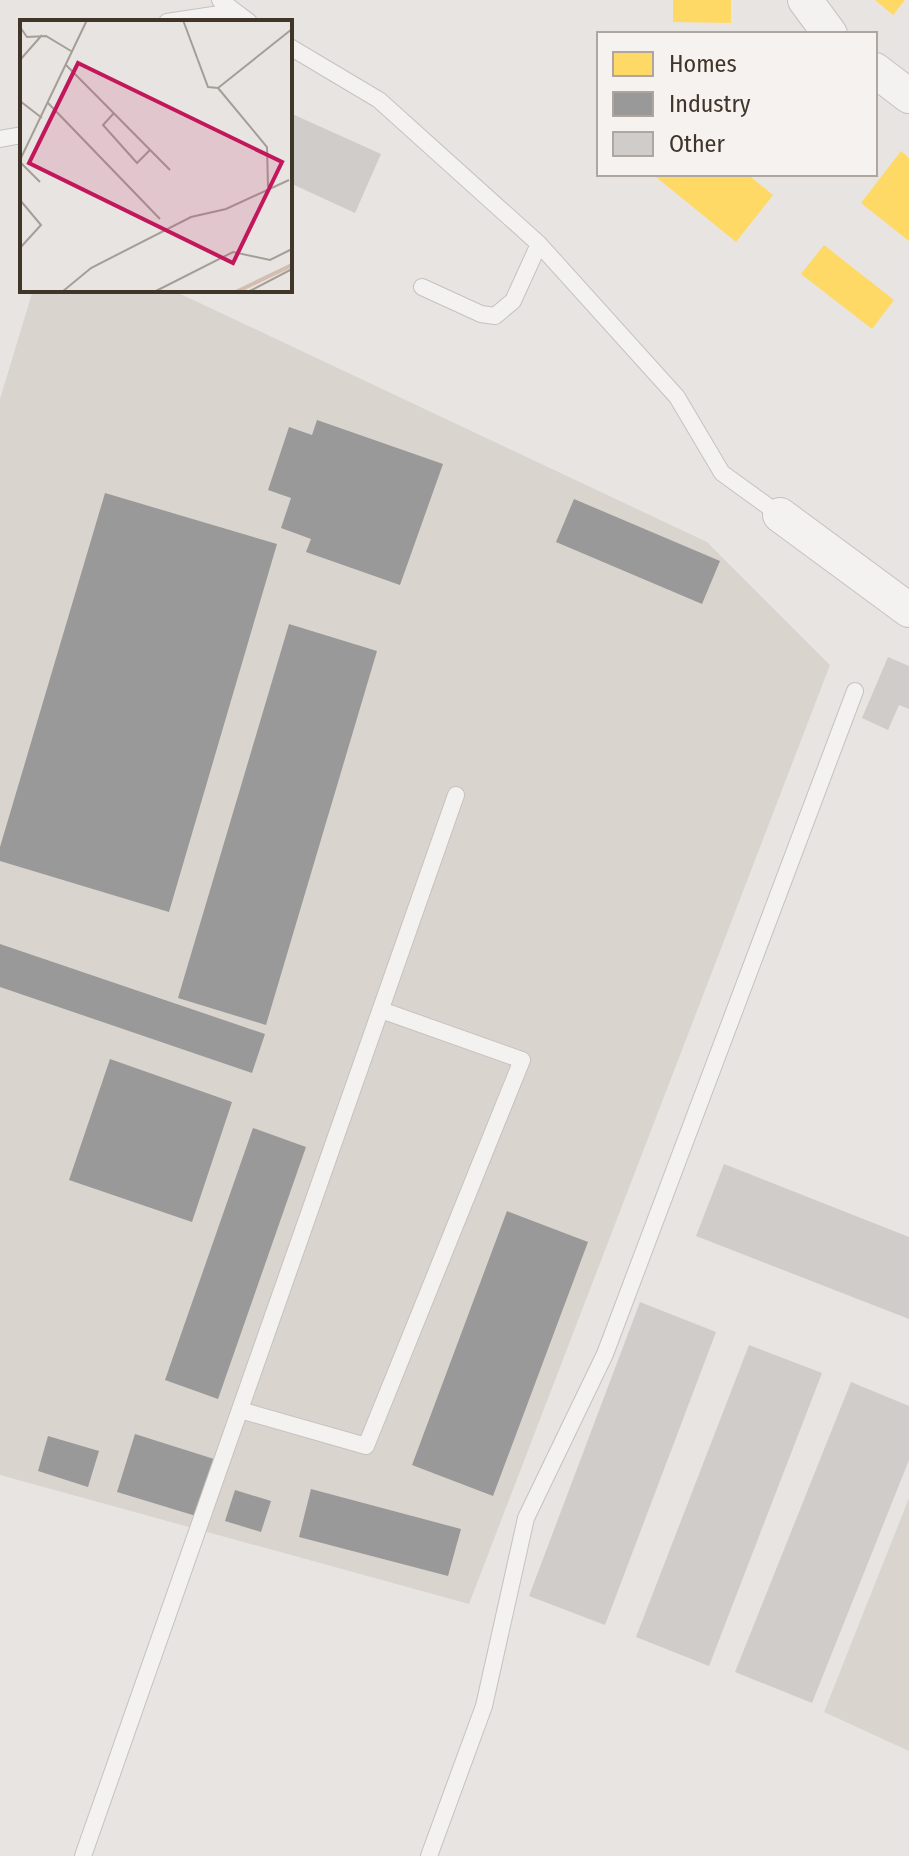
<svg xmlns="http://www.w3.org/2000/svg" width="909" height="1856" viewBox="0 0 909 1856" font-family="'Fira Sans Condensed',sans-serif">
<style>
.built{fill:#dad4cf}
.homes{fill:#ffd966}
.industry{fill:#999}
.building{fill:#cfccca}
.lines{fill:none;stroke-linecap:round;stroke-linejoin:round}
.service-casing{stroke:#c5c2bf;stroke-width:18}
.minor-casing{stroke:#c5c2bf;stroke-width:36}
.service{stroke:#f3f2f1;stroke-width:16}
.minor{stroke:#f3f2f1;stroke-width:34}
.inset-river{fill:none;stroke:#d3bdaf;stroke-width:4}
.inset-road{fill:none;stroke:#a59e97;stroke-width:2}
.view{fill:#c2185b;fill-opacity:0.15;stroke:#c2185b;stroke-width:4}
.inset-edge{fill:none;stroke:#413428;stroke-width:4}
</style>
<rect width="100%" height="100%" fill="#e7e4e1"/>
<path class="built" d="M33,290H172L707,542L830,665L469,1604L0,1475V399Z
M909,1498V1751L824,1712Z"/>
<path class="homes" d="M673,0H731V23L673,22Z
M875,0H905L893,15Z
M901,151L909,158V241L861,203Z
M658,174H747L773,195L736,242L656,177Z
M824,245L894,300L872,329L801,274Z"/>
<path class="industry" d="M317,420L443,464L400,585L306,552L311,539L281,528L291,498L268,490L289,427L312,435Z
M105,493L277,544L169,912L0,861V847Z
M574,499L720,561L702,604L556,542Z
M289,624L377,651L266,1025L178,998Z
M0,944L265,1034L252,1073L0,987Z
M110,1059L232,1102L192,1222L69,1180Z
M253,1128L306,1147L218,1399L165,1380Z
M507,1211L588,1242L493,1496L412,1465Z
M135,1434L214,1459L196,1516L117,1492Z
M48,1436L99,1451L88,1487L38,1471Z
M311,1489L461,1529L448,1576L299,1537Z
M235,1490L271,1501L261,1532L225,1521Z"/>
<path class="building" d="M290,113L381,154L355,213L290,183Z
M888,657L909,666V709L899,705L888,730L862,718Z
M724,1164L909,1237V1319L696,1236Z
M640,1302L716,1332L605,1625L529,1596Z
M749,1345L822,1373L709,1666L636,1637Z
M851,1382L909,1406V1460L812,1703L735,1672Z"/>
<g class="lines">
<defs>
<path id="service" d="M220,0L249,22
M167,22L233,12
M290,47L379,100L539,244L677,397L722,473L780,515
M0,139L22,135
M422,287L481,314L495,316L513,301L539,244
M240,1410L366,1446L522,1060L381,1010
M83,1856L456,795
M429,1856L484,1706L526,1518L605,1354L855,691"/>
<path id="minor" d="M805,0L830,34
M875,70L909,96
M780,515L909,610"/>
</defs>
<use href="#service" class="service-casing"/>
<use href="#minor" class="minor-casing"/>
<use href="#service" class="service"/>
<use href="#minor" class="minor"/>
</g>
<g transform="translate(20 20)">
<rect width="272" height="272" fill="#e7e4e1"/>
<path class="inset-river" d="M216,272L272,245"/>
<path class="inset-road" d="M163,0L188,67L198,68L272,9M0,7L7,17L26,16L51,31M0,40L22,15M45,44L150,150M198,68L247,127L248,167M0,81L22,98M28,83L140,199M94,93L83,105L117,143L130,130M0,140L67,0M0,142L20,162M0,180L21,205L0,228M42,272L71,248L171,197L206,189L269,160M134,272L213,232L250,240L272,229M228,272L272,249"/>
<path class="view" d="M58,43L262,142L213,243L9,143Z"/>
<rect width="272" height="272" class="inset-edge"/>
</g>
<rect x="597" y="32" width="280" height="144" fill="#f6f2ef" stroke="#aea69f" stroke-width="2"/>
<rect x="613" y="52" width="40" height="24" fill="#ffd966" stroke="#aea69f" stroke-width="2"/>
<text x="669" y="72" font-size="24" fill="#413428">Homes</text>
<rect x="613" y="92" width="40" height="24" fill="#999999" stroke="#aea69f" stroke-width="2"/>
<text x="669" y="112" font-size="24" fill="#413428">Industry</text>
<rect x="613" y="132" width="40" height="24" fill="#cfccca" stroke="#aea69f" stroke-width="2"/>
<text x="669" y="152" font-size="24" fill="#413428">Other</text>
</svg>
